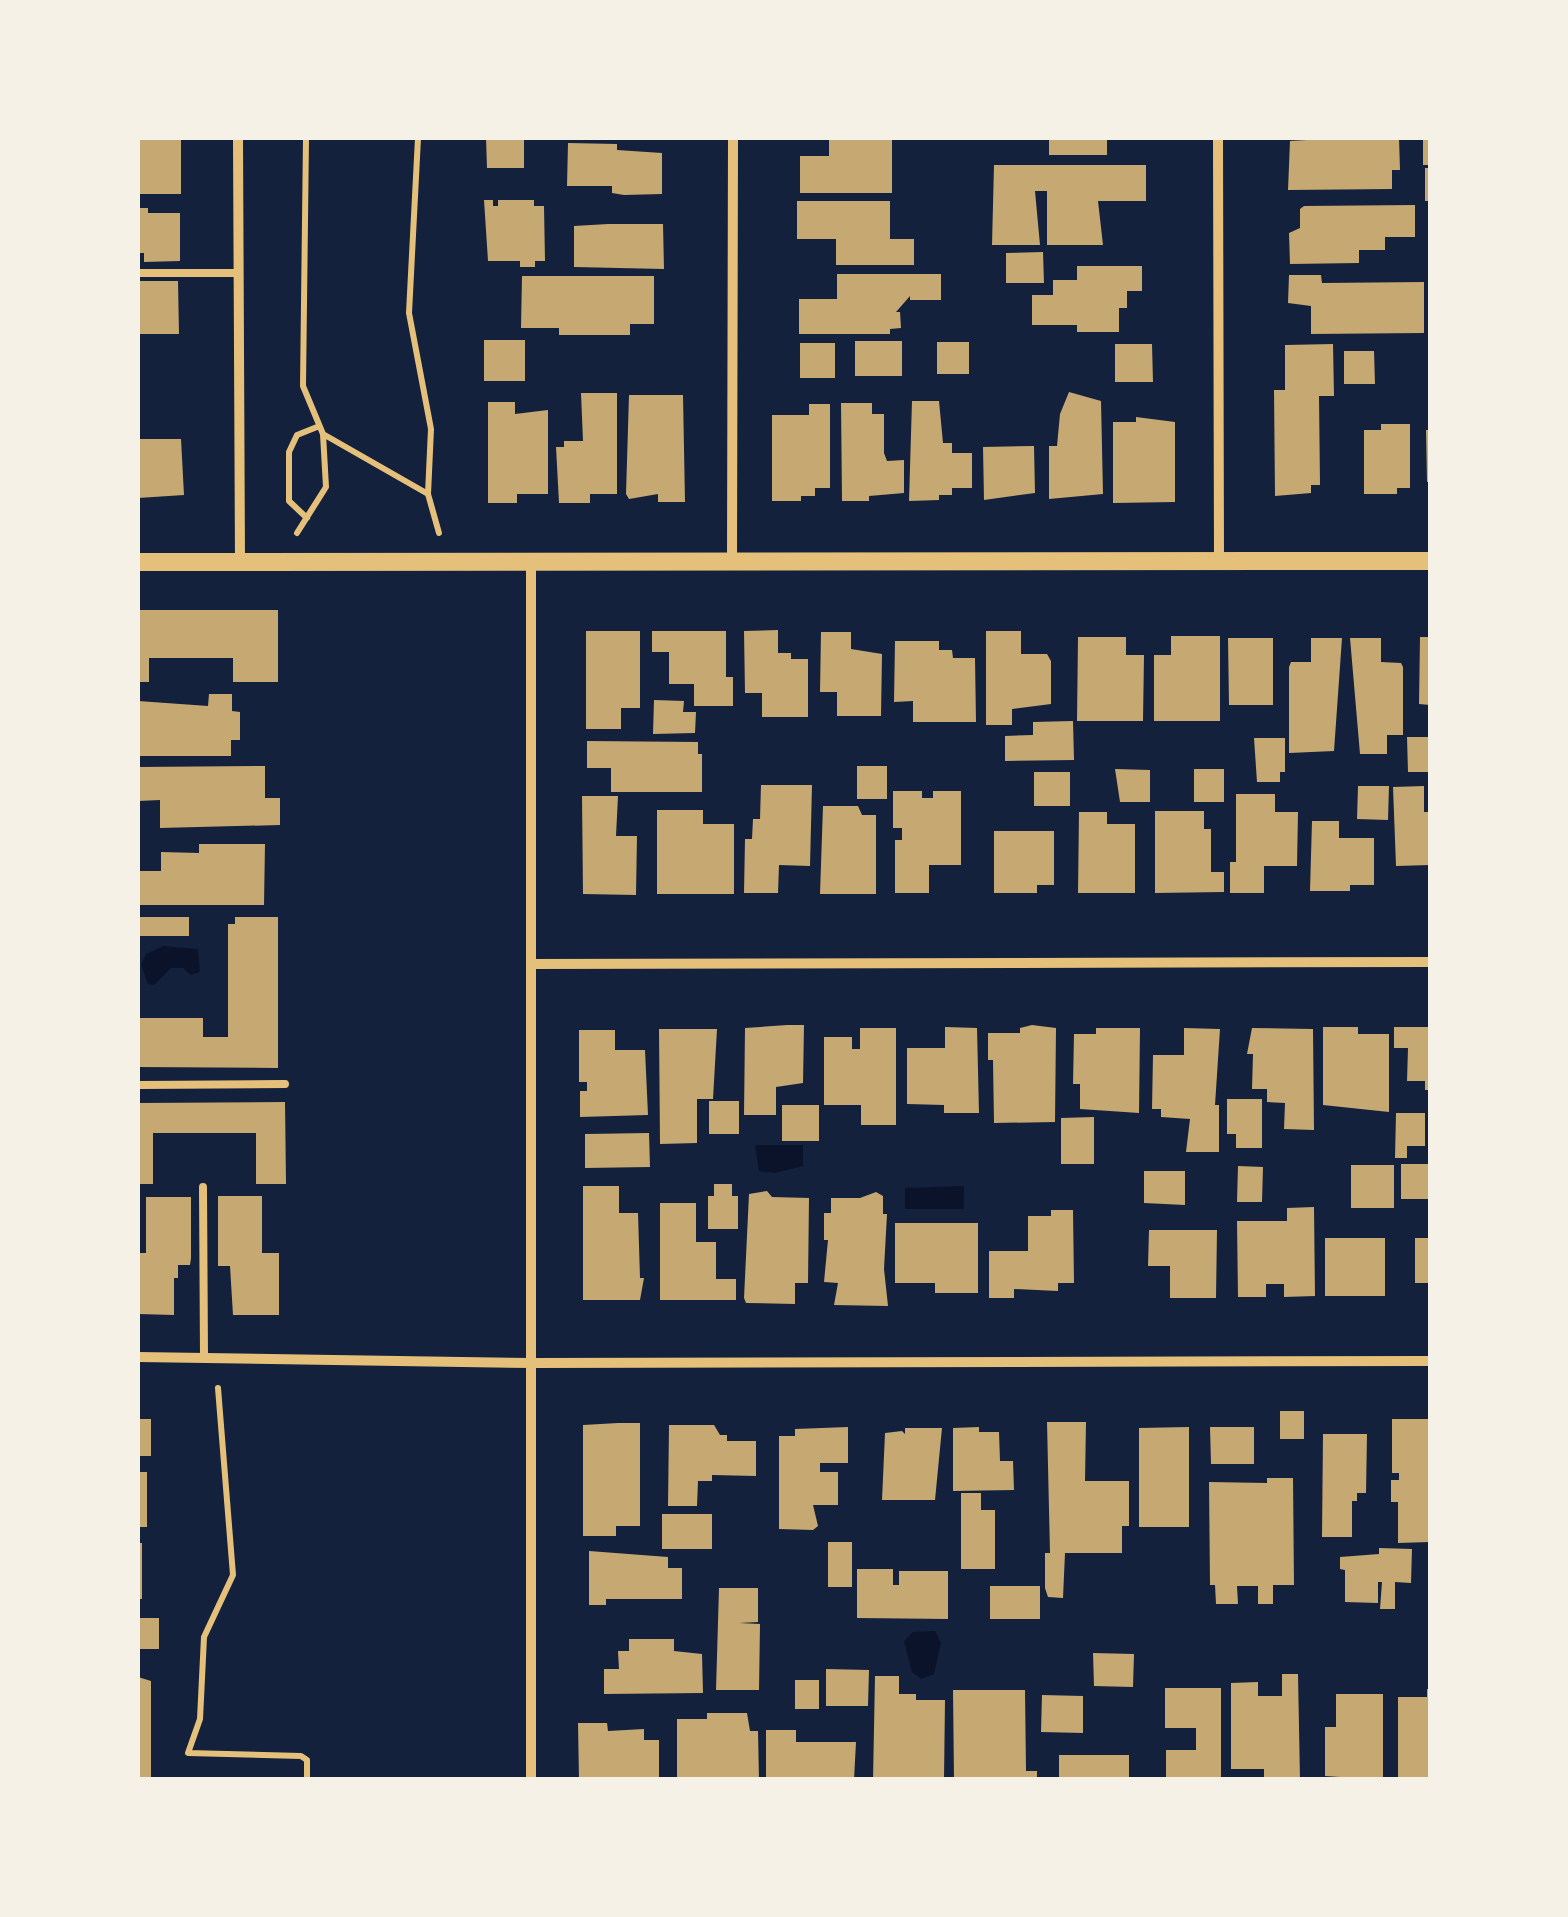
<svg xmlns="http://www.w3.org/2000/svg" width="1568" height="1917" viewBox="0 0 1568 1917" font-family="Quicksand,sans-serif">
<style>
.water{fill:#0b132b}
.building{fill:#c6a872}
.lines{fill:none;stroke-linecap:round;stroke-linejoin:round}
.path{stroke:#e5c07b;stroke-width:6}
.service{stroke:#e5c07b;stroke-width:8}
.minor{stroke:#e5c07b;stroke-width:10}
.tertiary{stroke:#e5c07b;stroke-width:18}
</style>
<rect width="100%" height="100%" fill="#14213d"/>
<path class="water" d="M163,946L198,949L200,972L191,975L183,968H171L154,985L148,984L141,965L146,954Z
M755,1145H803V1166L775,1173L759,1171Z
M964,1186V1209H905V1188Z
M935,1631L941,1643L934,1674L921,1679L912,1672L904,1641L913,1632Z"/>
<path class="building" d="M486,138H524V168H487Z
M829,138H892V193H800V156H829Z
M1049,138H1107V155H1049Z
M1340,138H1399L1400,170H1392V189L1288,190L1290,141Z
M1423,138H1430V165H1423Z
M138,140H181V194H138Z
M568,143L617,144V150L662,153V194L624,195L612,193V186H567Z
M994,165H1146V201H1098L1103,245H1047V191H1035L1040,245H992Z
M1425,168H1430V201H1425Z
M484,200H493V206H498V200H534V206H544L545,261H535V267H520V261H488Z
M797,201H890V239H914V265H836V239H797Z
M1415,205V237H1385V250H1359V263L1290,264L1289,233L1300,228V209L1304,206Z
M138,208H148V213H180V261L144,262V253H138Z
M608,224H663L664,269L574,267V226Z
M1043,252L1044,283H1006V253Z
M1077,266H1142V291H1127V308H1119V332H1077V325H1032V295H1053V280H1077Z
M837,274H941V300H910V296L896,312H900L901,328L890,329V334H799V299H837Z
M1289,275H1321L1322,283L1424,282V333L1311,334V306L1288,303Z
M522,276H654V324H630V335H559V328H521Z
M138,281H178L179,334H138Z
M484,340H525V381H484Z
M855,341H902V376H855Z
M937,342H969V374H937Z
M800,343H835V378H800Z
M1115,344H1152L1153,382H1115Z
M1333,344L1334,396H1319L1320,485H1311V493L1275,496L1274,390H1285V345Z
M1344,351H1374L1375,384H1344Z
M1069,392L1101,401L1103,494L1049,499V446H1057L1060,414Z
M581,393H617V494H590V503H559L556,447H564V441H583Z
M629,395H683L685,502H658V494L629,499L626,494Z
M912,401H939L943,443H952V453H972V488H952V495H939V500L909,501Z
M488,402H515V414L548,410V494H517V503H488Z
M841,403H872V414H884V453L887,461L904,460V493L869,496V501H842Z
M809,404H830V488H815V496H801V501H772V415H809Z
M1136,417L1175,422V502L1113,503V422H1136Z
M1381,424H1410V488H1397V494H1364V430H1381Z
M1426,430H1430V482H1427Z
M138,439H181L184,495L138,498Z
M1034,446L1035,493L984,500L983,447Z
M138,610H278V682H233V658H149V682H138Z
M778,630V653H791V659H808V717H762V693H745L744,631Z
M586,631H640V708H621V729H586Z
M652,631H726V677H733V706H694V684H669V652H652Z
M986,631H1021V654H1047L1051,661V704L1012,709V725H986Z
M821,632H851V649L882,654L881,716H837V692H820Z
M1171,636H1220V721H1154V655H1171Z
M1078,637H1126V655H1144L1143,721H1077Z
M1420,637H1430V705L1419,704Z
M1228,638H1273V705H1229Z
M1311,638H1342L1334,751L1289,753V667L1291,662H1311Z
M1350,638H1381V662L1401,663L1403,667V735H1387V754H1360Z
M895,641H939V650H952L953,658H975L976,722H913V701L894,702Z
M209,694H232V711L240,712V740H231V756H138V701L208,706Z
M654,700L684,701L683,712H696L695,733L653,734Z
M1073,721L1074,760L1005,761V736L1033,735V722Z
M1407,737H1430V772H1408Z
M1254,738H1285V772H1280V782H1257Z
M587,741L698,742V754H702V792H611V768H587Z
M265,766V798H280V825L160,828V800L138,801V767Z
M857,766H887V799H857Z
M1115,769L1150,770V802H1120Z
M1194,769H1224V802H1194Z
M1034,772H1070V806H1034Z
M761,785H812L810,866L779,865L778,893H744L745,839H752L753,819H760Z
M1358,786H1389L1388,820L1357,819Z
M1424,786V812H1430V865L1396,866L1393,787Z
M893,791H922V798H933V791H961V865H929V893H895V840H902V828H893Z
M1236,794H1275V812H1298L1297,866H1264V893H1230V862H1236Z
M582,796H618L616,836H637L636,895L583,894Z
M823,806H858L862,815H876V894H820Z
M657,810H703V824H734V894H657Z
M1155,811H1204V829H1211V872H1224V892L1155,893Z
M1079,812H1107V824H1135V893H1078Z
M1312,821H1339V838H1374V885H1350V891H1310Z
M994,831H1054V885H1037V893H994Z
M199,844H265L264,905H138V871H161V852L199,853Z
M138,917H189V936H138Z
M235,917H278V1068L138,1067V1018H203V1037H228V924H235Z
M787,1025H804L803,1083L776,1087V1115H744L745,1028Z
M1032,1025L1056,1028L1055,1122L994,1123L993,1060H988V1033H1020V1028Z
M945,1027L977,1028L979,1113H944V1105L907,1104V1048H945Z
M1323,1027H1358V1034H1389V1112L1323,1105Z
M1394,1027H1430V1090H1425V1081H1407L1408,1048H1394Z
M860,1028H896V1125H861V1105H824V1037H852V1049H860Z
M1096,1028H1140L1139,1113L1080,1109V1084H1073L1074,1034H1096Z
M1184,1028L1220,1029L1215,1105H1219V1152H1186L1190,1119L1161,1117V1109H1152L1153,1055H1184Z
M1252,1028L1313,1029L1314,1130L1284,1129L1285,1103L1267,1102V1089H1252L1253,1054H1247Z
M659,1029H717L713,1099H697V1143L660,1144Z
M579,1030H615V1050H645L648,1115L580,1117V1091H587V1082H579Z
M1227,1099H1262V1148H1236V1134H1227Z
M709,1101H739V1134H709Z
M285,1102L286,1184H256V1133H153V1184H138V1103Z
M782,1105H819V1141H782Z
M1396,1113H1425V1146H1407V1158H1395Z
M1094,1117V1164H1061V1118Z
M649,1133L650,1167L585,1168V1134Z
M1401,1164H1430V1199H1401Z
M1351,1165H1394V1208H1351Z
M1238,1166L1263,1167L1262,1202H1237Z
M1144,1171H1185V1205L1144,1203Z
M714,1184H732V1196H738V1229H708V1196H714Z
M583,1186H619V1213H638L640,1278H644L640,1300H583Z
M767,1191L772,1197L809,1198L808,1283H795V1304L746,1303L744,1298L749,1194Z
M876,1192L883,1196V1214H887L884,1269L888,1306L834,1305L838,1283L824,1282L828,1240H824V1213H831V1198H860Z
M218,1196H262V1253H279V1315H233L230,1266H218Z
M146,1197H191V1258L190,1265H178V1278H174V1315L138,1314V1253H146Z
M660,1203H696V1242H716V1279H736V1300H660Z
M1314,1207L1315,1296L1284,1297V1284H1266V1297H1238L1237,1221H1287V1208Z
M1051,1210H1073L1074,1283H1058V1291L1014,1289V1298H989V1251H1028V1216H1051Z
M895,1223H978V1293H935V1283H895Z
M1149,1230H1217L1216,1298H1170V1266H1148Z
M1325,1238H1385V1296H1325Z
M1415,1238H1430V1283H1415Z
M1280,1411H1304V1439H1280Z
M138,1419H151V1456H138Z
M1392,1419H1430V1542L1398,1543V1502H1391V1480H1399V1473H1392Z
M1047,1422H1086L1085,1481H1129V1526H1122V1553H1065L1063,1598L1048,1597L1045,1588V1553H1050Z
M618,1423H640V1526H616V1536H583V1425Z
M669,1425H714L720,1435H727V1441H756V1476L712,1475V1481H698L697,1506H668Z
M848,1427V1463H820V1472H838V1505H813L818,1526L813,1530L779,1529V1436H795V1429Z
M979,1427V1432H999L1000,1461H1013L1014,1490L953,1491V1428Z
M1189,1427V1527H1139V1428Z
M1210,1427H1254V1464H1211Z
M905,1428H942L935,1500H882L885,1433L902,1431L905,1434Z
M1323,1434H1367L1366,1493H1357V1501H1352V1537H1322Z
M138,1472H147V1527H138Z
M1267,1478H1293L1294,1585H1273V1604H1258V1586H1237L1238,1604H1216L1215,1585H1210L1209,1482L1267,1483Z
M961,1493H981V1510H995V1569H961Z
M662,1514H712V1549H662Z
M828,1542H852V1587H828Z
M138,1543H142V1599H138Z
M1379,1548L1412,1549L1411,1583L1395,1582V1609H1380L1382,1582H1378V1603L1345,1602V1570L1340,1569V1557L1379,1554Z
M589,1551L668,1557V1568H682V1599H606V1605H589Z
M857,1569H893V1585H899V1571H948V1619L857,1618Z
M990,1586H1040V1619H990Z
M719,1588H758V1622L739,1623L760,1624L759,1690H716Z
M138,1618H159V1649H138Z
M629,1639H674V1651L702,1654L703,1693L604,1694V1669H619L618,1651H629Z
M1093,1653L1134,1654L1133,1687L1094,1686Z
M826,1669L869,1670L868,1706H826Z
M1282,1674H1298L1300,1780H1264V1769H1231V1683L1258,1682V1696H1282Z
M875,1676H899V1694H916V1700H945L944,1780H873Z
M138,1677L151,1681V1779L138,1780Z
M795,1680H819V1709H795Z
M1165,1688H1221V1780H1166V1750H1196V1728H1165Z
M1427,1689H1430V1780H1398V1697H1427Z
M953,1690H1025L1026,1771H1037V1780H954Z
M1336,1694H1383V1780L1325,1776V1727H1336Z
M1042,1695L1083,1696V1733L1041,1732Z
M707,1713H747L750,1731H758L759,1780H677V1719H707Z
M578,1723H607L608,1731L644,1729V1740H659V1780H579Z
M766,1730H796V1742H856L854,1780H766Z
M1059,1755H1129V1780H1059Z"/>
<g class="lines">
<path class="path" d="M418,138L409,313L431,429L428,494
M323,434L428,494L439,533
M307,518L289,501V452L297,435L317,427
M297,533L326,487L323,434L303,386L306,138
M218,1388L233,1575L204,1637L200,1719L188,1753L301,1756L307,1760V1780"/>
<path class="service" d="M138,273H239
M138,1085L285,1084
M203,1187L204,1357"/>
<path class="minor" d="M238,138L240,562
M1218,138L1219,561
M732,561L733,138
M531,964L1430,962
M138,1357L531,1363L1430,1361
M531,1780V562"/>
<path class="tertiary" d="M138,562L1430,561"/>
</g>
<rect width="1568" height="1917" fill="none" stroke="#f6f1e7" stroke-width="280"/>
</svg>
